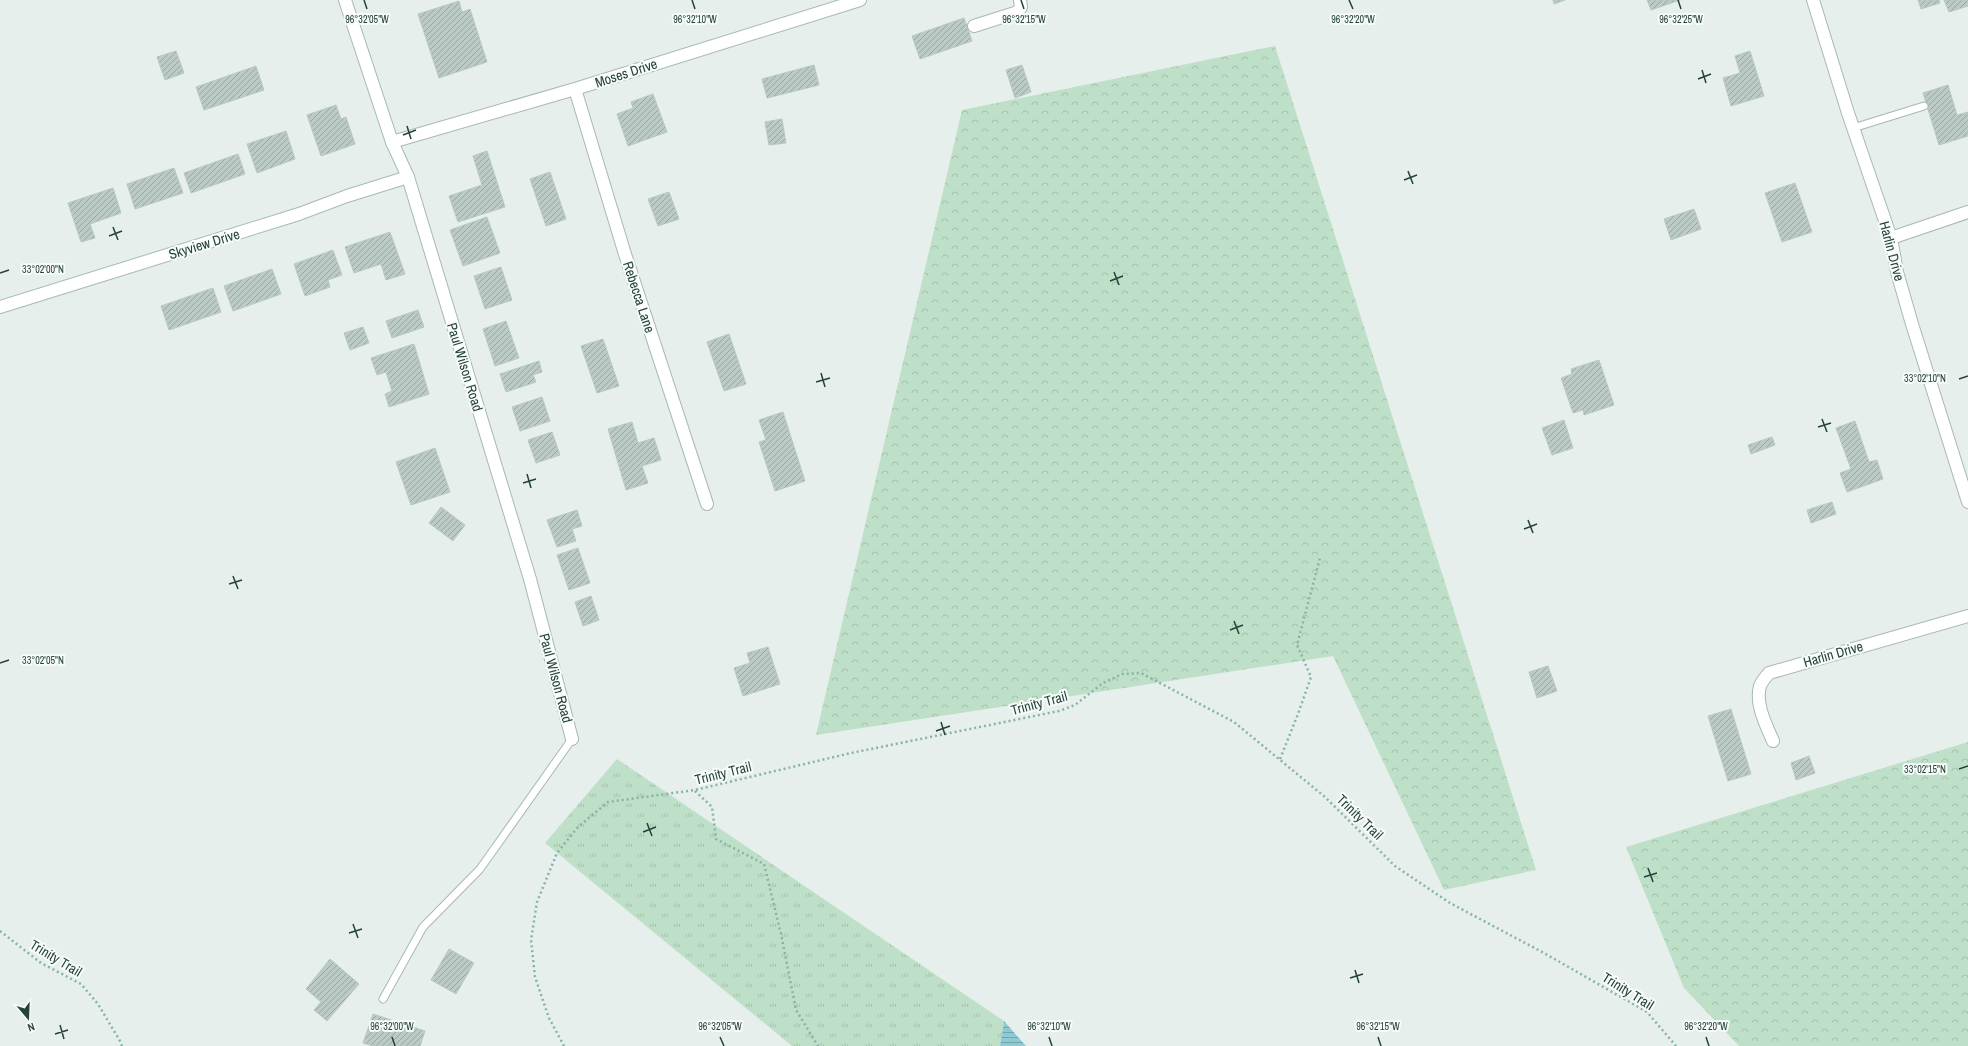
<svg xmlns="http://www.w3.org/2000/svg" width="1968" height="1046" viewBox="0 0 1968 1046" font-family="'Archivo Narrow',sans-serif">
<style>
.grass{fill:url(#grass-tufts)}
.forest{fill:url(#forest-crowns)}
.water{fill:url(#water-rules)}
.building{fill:url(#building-hatch);stroke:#b8c9c2}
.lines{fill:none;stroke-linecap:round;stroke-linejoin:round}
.lane-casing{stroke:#a8b8b2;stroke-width:9}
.street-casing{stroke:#a8b8b2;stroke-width:14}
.secondary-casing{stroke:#a4bbb3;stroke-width:14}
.path{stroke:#86b3a5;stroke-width:2.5;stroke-dasharray:2 3;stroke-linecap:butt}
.lane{stroke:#fff;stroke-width:7}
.street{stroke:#fff;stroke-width:12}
.secondary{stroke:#fff;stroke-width:12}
.ticks{fill:none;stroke:#24423a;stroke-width:1.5}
.labels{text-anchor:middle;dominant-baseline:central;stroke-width:4;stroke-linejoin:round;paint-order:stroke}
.street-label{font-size:14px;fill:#24423a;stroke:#f7fbf9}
.ticks-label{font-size:10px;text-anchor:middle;fill:#24423a;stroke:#f7fbf9;stroke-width:4;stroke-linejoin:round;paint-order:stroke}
</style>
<defs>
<pattern id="grass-tufts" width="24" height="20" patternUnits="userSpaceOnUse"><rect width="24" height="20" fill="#bfe0c8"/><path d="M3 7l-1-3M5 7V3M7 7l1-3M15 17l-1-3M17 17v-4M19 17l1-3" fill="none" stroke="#a4c1ad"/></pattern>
<pattern id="forest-crowns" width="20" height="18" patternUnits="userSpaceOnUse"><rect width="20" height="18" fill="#bfe0c8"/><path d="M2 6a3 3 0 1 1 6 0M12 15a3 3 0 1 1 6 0" fill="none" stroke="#a4c1ad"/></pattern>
<pattern id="water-rules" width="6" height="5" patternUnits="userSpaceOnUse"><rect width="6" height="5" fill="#8ec9d4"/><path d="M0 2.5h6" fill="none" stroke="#74a5ad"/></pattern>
<pattern id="building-hatch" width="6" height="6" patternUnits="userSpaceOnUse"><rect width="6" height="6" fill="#bbcac4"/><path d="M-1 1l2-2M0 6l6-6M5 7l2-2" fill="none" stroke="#98a6a0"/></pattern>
</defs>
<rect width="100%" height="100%" fill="#e6efeb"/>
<path class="grass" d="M617,759L1004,1021L1000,1046H792L545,843Z"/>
<path class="forest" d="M1275,46L1536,870L1444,890L1333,656L816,735L962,110Z
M1968,742V1046H1739L1684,988L1626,847Z"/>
<path class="water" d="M1004,1021L1026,1046H1000Z"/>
<path class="building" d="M1553,0H1565L1554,4Z
M1647,0H1680L1651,10Z
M1918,0H1939L1940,3L1921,9Z
M1944,0H1968V6L1949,12Z
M459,1L462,12L470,9L487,62L439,78L418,14Z
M964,18L972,41L920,59L912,36Z
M176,51L184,73L165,80L157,57Z
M1750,51L1764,96L1731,106L1723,78L1740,73L1735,56Z
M814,65L819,85L767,98L762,79Z
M1022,65L1031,92L1015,98L1006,70Z
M256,66L264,90L204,110L196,87Z
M1948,85L1957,115L1968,112V136L1939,145L1923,93Z
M653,94L667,132L628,146L617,114L633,108L631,102Z
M336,105L341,119L346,117L355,144L321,156L307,115Z
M782,119L786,143L769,145L765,122Z
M286,131L295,159L257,173L247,144Z
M487,151L505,207L458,222L449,196L482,185L473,156Z
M238,154L245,174L191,193L184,173Z
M174,168L183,193L135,209L127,184Z
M550,172L566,219L546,226L530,179Z
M1795,183L1812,232L1782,242L1765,193Z
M113,188L121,213L90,224L95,238L81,242L68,203Z
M669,192L679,219L658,226L648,199Z
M1694,209L1701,229L1671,240L1664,219Z
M487,217L500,253L463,266L450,230Z
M390,232L405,274L386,280L381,264L354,273L345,247Z
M333,250L342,275L328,280L330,287L305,296L294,264Z
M501,267L512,300L485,309L474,276Z
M272,269L281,294L233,311L224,286Z
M213,288L221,312L169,330L161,306Z
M418,310L424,327L392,338L386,321Z
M506,321L519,358L495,366L483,329Z
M363,327L369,343L350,350L344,333Z
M729,334L746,384L724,391L707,342Z
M603,339L619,386L597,393L581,346Z
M414,344L429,394L389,407L385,394L392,391L386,372L377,375L371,358Z
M1599,360L1614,405L1584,415L1583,410L1573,413L1561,378L1572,374L1571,369Z
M539,361L542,372L533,375L536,382L506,392L500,374Z
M542,397L550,421L520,431L512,407Z
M783,412L805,481L775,491L759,442L766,440L759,420Z
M1564,420L1573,448L1552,455L1542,428Z
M1855,421L1869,462L1877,460L1883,479L1847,492L1840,473L1851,469L1836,428Z
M632,422L638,443L654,438L661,460L642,466L648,483L626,490L608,429Z
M552,432L560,455L536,463L528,440Z
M1772,437L1775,445L1751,454L1748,445Z
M435,448L450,492L411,505L396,462Z
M1832,502L1836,514L1811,523L1807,510Z
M441,507L465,525L453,541L429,523Z
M577,510L582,526L572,529L576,541L557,547L547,520Z
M578,548L590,583L569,590L557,555Z
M591,596L599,620L583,626L575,602Z
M768,647L780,684L743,696L734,668L750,663L747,653Z
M1548,666L1557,691L1537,698L1529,672Z
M1731,709L1751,774L1728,781L1708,716Z
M1809,756L1815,773L1796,780L1791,763Z
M449,949L474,963L456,994L431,980Z
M330,959L359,984L327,1021L314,1010L321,1002L306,989Z
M373,1014L425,1031L420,1046H373L363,1043Z"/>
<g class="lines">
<defs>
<path id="lane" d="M1853,128L1924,106
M383,999L423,927L480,869L572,739"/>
<path id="street" d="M1813,0L1848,113L1891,238L1897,272L1912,324L1968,502
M974,26L1018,12L1021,7L1020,0
M575,89L624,251L707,504
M392,142L575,89L860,0
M408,177L530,579L572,739
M1891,238L1968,212
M1773,741C1766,725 1755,704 1760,686C1762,681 1766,677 1769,673L1968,616"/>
<path id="secondary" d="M0,307L299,214L347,196L408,177L392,142L345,0"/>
</defs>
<use href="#lane" class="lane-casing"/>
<use href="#street" class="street-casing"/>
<use href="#secondary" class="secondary-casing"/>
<path class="path" d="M1280,759L1298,714L1311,677L1297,645L1320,558
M695,791L712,807L716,839L764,864L781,934L796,1010L818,1046
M0,931L41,963L81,984L98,1004L120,1041L122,1046
M564,1046L549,1018L535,977L531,940L537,902L557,853L578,827L608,802L695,790L851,753L1059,711L1075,705L1103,683L1122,674L1141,673L1234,722L1325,797L1395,866L1450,903L1544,953L1647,1012L1676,1046"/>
<use href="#lane" class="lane"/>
<use href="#street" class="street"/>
<use href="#secondary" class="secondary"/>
</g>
<path class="ticks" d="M364,0L367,9M692,0L695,9M1021,0L1024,9M1349,0L1353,9M1678,0L1681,9M1702,70L1706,83M1698,79L1711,74M407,126L411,139M403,135L416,130M1408,171L1413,184M1404,180L1417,175M113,227L118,240M109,236L122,231M1114,272L1119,285M0,273L9,270M1110,281L1123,276M821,373L825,387M1959,379L1968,376M816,382L830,378M1822,419L1827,432M1818,427L1831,423M527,474L531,488M523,483L536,479M1528,520L1533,533M1524,529L1537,524M233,576L238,589M229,584L242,580M1234,621L1239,634M1230,630L1243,625M0,663L9,660M941,722L945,735M936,731L950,726M1959,769L1968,766M647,823L652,836M643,832L656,827M1648,868L1653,882M1644,877L1657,873M353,924L358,938M349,933L362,929M1355,970L1359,983M1350,978L1363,974M60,1025L64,1039M55,1034L68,1030M392,1037L395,1046M720,1037L724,1046M1049,1037L1052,1046M1378,1037L1381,1046M1706,1037L1709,1046"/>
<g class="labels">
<g class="street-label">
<text transform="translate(626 73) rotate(-18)">Moses Drive</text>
<text transform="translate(204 244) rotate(-17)">Skyview Drive</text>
<text transform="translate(1892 251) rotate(75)">Harlin Drive</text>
<text transform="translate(639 297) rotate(72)">Rebecca Lane</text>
<text transform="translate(465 367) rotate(73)">Paul Wilson Road</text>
<text transform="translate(1833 654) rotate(-16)">Harlin Drive</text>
<text transform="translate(556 678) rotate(75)">Paul Wilson Road</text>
<text transform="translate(1039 703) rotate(-15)">Trinity Trail</text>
<text transform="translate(723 773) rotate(-14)">Trinity Trail</text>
<text transform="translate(1360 817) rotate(44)">Trinity Trail</text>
<text transform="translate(56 958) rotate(31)">Trinity Trail</text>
<text transform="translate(1628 991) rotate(32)">Trinity Trail</text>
</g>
</g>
<g class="ticks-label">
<text x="367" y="23">96°32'05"W</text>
<text x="695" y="23">96°32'10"W</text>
<text x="1024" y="23">96°32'15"W</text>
<text x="1353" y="23">96°32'20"W</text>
<text x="1681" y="23">96°32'25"W</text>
<text x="43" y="273">33°02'00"N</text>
<text x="1925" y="382">33°02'10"N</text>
<text x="43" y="664">33°02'05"N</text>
<text x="1925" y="773">33°02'15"N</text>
<text x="392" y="1030">96°32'00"W</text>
<text x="720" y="1030">96°32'05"W</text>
<text x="1049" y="1030">96°32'10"W</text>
<text x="1378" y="1030">96°32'15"W</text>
<text x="1706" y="1030">96°32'20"W</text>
</g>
<g transform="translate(28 1018) rotate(161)" stroke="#f7fbf9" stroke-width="3" paint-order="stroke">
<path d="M0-3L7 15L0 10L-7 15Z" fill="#24423a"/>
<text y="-6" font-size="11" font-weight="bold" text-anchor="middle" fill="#24423a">N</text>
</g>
</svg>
